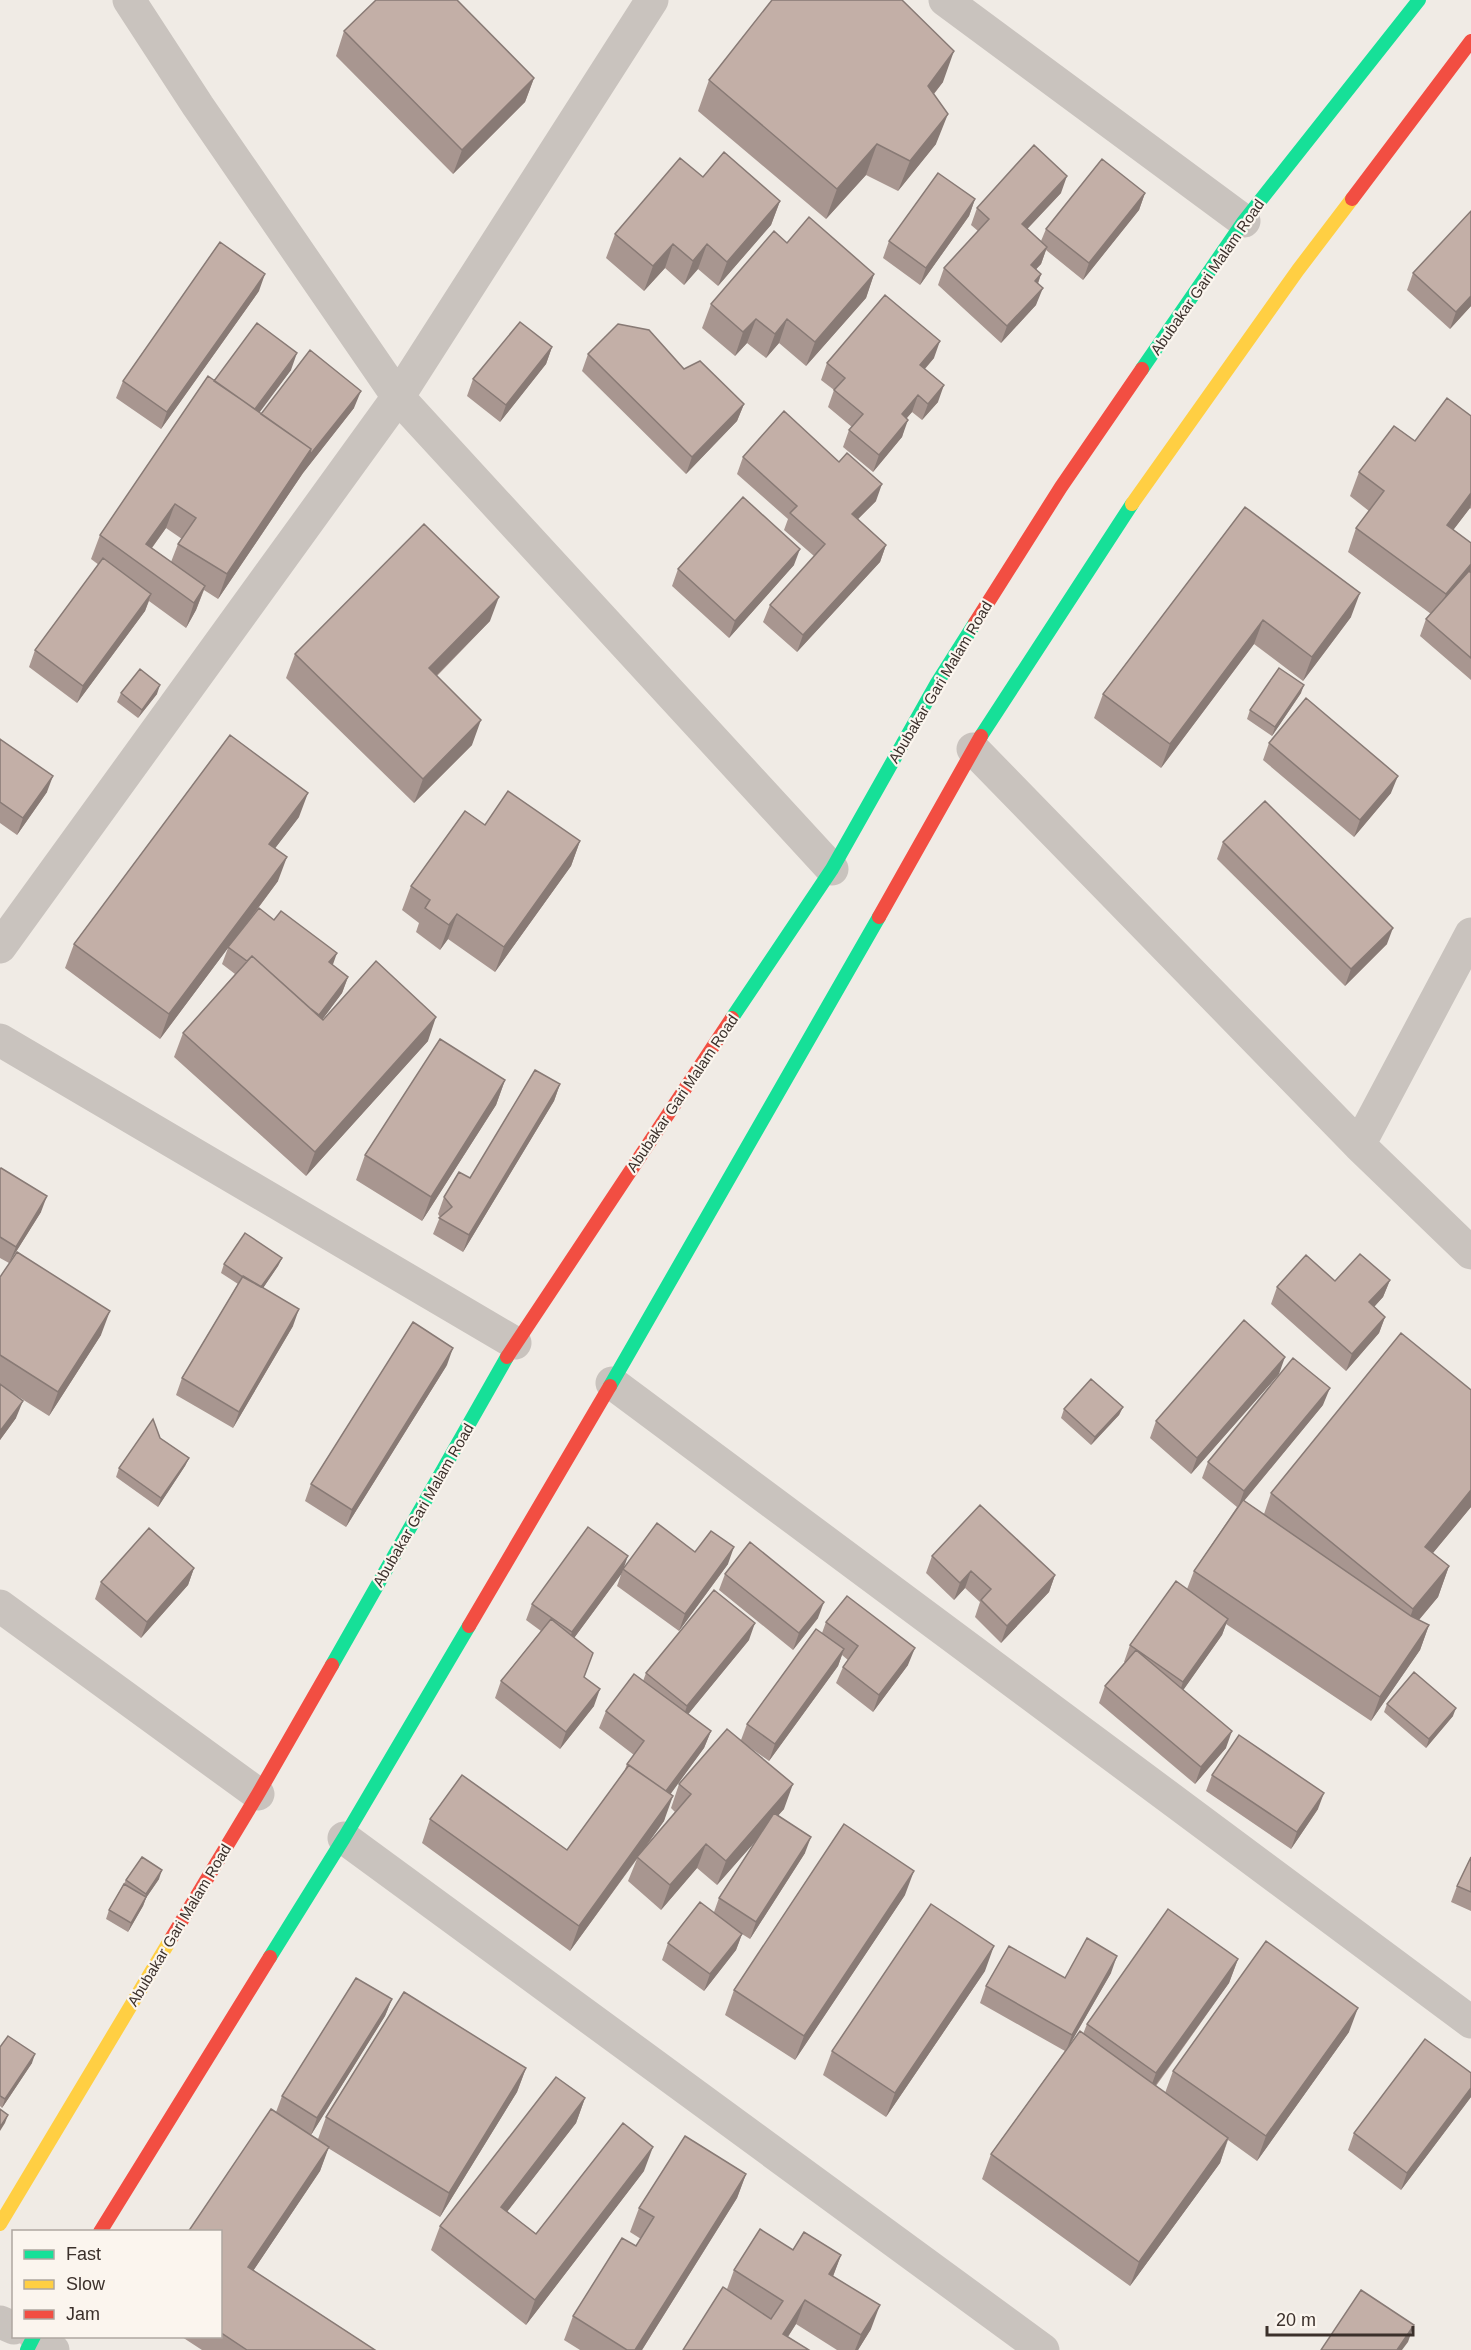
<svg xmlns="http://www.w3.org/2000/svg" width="1471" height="2350" viewBox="0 0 1471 2350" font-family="Helvetica,sans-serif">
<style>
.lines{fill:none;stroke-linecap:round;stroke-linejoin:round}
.street{stroke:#c9c3be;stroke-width:33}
.fast{stroke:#16e098;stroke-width:14}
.slow{stroke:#ffcf43;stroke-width:14}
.jam{stroke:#f24e42;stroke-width:14}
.wall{fill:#a89690;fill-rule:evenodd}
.shaded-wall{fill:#887a75}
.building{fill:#c3afa7;stroke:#887a75;stroke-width:1.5}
.labels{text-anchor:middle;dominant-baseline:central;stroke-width:4.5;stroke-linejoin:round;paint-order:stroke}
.street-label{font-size:15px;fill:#3b302b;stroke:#fbf5ee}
</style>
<rect width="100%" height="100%" fill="#f0ebe5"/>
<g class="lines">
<path class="street" d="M129,0L198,106L398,397L832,869
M945,0L1244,221
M973,749L1359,1145L1471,1253
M0,947L398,397L652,0
M0,1040L515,1343
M1359,1145L1471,934
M612,1383L1471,2022
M0,1606L258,1794
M344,1838L1043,2350
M0,2322L14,2328
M35,2336L53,2350"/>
<path class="fast" d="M1142,369L1244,221L1419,0
M981,736L1132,504
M732,1018L832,869L937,683L975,623
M610,1386L879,917
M332,1665L507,1357
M270,1957L344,1838L469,1626
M27,2350L34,2336"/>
<path class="slow" d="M1132,504L1298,270L1352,199
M0,2224L172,1937"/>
<path class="jam" d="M1352,199L1471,41
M975,623L1061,487L1142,369
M879,917L981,736
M507,1357L732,1018
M469,1626L610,1386
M172,1937L258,1794L332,1665
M100,2232L270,1957"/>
</g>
<path class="wall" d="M344,31L534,78L525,102L453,174L336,56Z
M709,80L943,82L934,94L936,144L898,191L866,175L826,219L698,111Z
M703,177L780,201L771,225L718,286L698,269L684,285L665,268L644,291L606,258L615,234Z
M1061,193L1027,229L1041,241L1046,229L1145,193L1139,210L1083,280L1046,250L1041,264L1036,269L1041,274L1038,284L1036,305L1001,343L938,285L944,268L978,231L971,225L977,208Z
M975,199L969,216L920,285L883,258L889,241Z
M1471,211V306L1450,329L1407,290L1413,273Z
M787,243L874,274L866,298L806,366L779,343L766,358L747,343L735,356L702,328L711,304Z
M259,291L161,429L116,398L123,381Z
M552,347L546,364L500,422L467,396L473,379Z
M588,354L684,369L744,404L737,421L686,474L582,371Z
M934,358L925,369L938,402L922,420L912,412L907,418L902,437L873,472L843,447L849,430L852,427L828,407L834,390L821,380L827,363Z
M291,370L259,412L261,414L354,408L303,473L218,599L204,590L196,610L186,628L149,601L145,611L77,703L29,667L35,650L99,565L91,559L100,535L214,381ZM166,528L182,539L178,544L171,562L152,548Z
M1471,416V509L1470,508L1453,530L1471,543V680L1420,636L1426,619L1431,614L1348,552L1356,528L1369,511L1350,496L1359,472L1415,441Z
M743,457L876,501L858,519L886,545L880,562L797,652L763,622L770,605L814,556L784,530L788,519L737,474Z
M1245,507L1351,617L1303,681L1254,644L1161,768L1094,718L1103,694Z
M794,565L729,638L672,586L678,569Z
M490,621L437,676L472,745L414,803L286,678L295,654Z
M121,693L157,694L138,718L117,702Z
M1301,693L1272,736L1247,719L1250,710Z
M0,739L47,792L17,835L0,823Z
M1269,743L1391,793L1354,837L1263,760Z
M299,817L275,848L278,881L234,941L332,965L348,977L342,993L322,1020L428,1041L306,1176L174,1057L183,1033L235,974L222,964L228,948L160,1039L65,968L74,944Z
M485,825L580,841L571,866L495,972L448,939L440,950L416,932L419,923L402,910L411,886Z
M1223,842L1387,944L1345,986L1217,859Z
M505,1080L496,1105L422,1221L356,1180L365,1155Z
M560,1084L554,1101L463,1252L433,1234L440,1217L438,1214L444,1197L470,1178Z
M0,1169L41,1212L9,1263L0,1258Z
M282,1258L278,1266L263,1288L293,1326L233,1428L176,1395L182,1378L238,1284L221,1273L224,1264Z
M0,1277L101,1335L49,1416L3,1387L16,1418L0,1440Z
M1390,1280L1383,1297L1374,1307L1385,1317L1379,1333L1346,1371L1271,1304L1277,1287L1335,1281Z
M447,1365L346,1527L305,1501L311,1484Z
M1279,1374L1191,1474L1150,1438L1156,1421Z
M1471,1390V1507L1433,1553L1449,1566L1438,1597L1419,1620L1429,1625L1420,1650L1371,1721L1226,1624L1222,1635L1183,1690L1226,1748L1195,1784L1099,1703L1105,1686L1125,1662H1124L1130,1645L1187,1589L1194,1571L1237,1507L1202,1478L1208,1462L1323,1405L1244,1501L1264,1514L1271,1493Z
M1123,1407L1119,1415L1091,1445L1061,1418L1064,1409Z
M160,1438L189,1458L185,1466L158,1507L116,1477L119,1468Z
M695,1552L728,1564L679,1631L617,1586L623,1569Z
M932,1556L1055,1575L1049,1592L1001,1643L975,1617L980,1602L965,1588L954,1600L926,1573Z
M194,1568L188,1585L141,1638L95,1599L101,1582Z
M622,1573L574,1638L584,1677L594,1706L560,1749L495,1698L501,1681L541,1631L526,1620L532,1604Z
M725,1574L818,1618L793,1650L719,1590Z
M826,1622L908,1665L873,1712L836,1683L843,1667L848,1660L842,1655L838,1666L769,1761L745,1744L784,1809L778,1815L805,1853L750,1939L742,1934L736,1950L704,1991L662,1960L668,1943L714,1912L719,1898L757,1839L717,1885L697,1868L661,1910L628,1881L637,1859L570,1951L422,1843L430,1819L567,1850L624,1772L627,1764L634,1755L599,1728L606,1711L643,1681L646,1673L749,1640L688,1714L711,1731L704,1748L670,1794L664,1821L641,1853L675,1812L671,1808L679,1784L741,1740L747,1724L822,1633Z
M1387,1704L1453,1716L1426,1748L1384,1712Z
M1212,1775L1318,1809L1291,1849L1206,1791Z
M1471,1857V1911L1451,1902L1457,1886Z
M159,1879L146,1898L143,1906L128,1932L106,1919L109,1910L126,1880Z
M905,1895L795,2060L725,2015L734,1990Z
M1238,1959L1229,1983L1156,2086L1165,2093L1173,2071L1349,2032L1257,2161L1228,2140L1220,2163L1130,2286L982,2179L991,2154L1065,2051L980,2003L986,1986L1111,1973L1069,2046L1083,2034L1087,2024Z
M985,1971L886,2117L823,2075L832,2051Z
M392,1999L385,2016L311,2135L318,2139L326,2117L526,2068L517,2092L440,2217L328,2148L320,2171L253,2271L375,2350H202L182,2337H220V2232L276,2112L282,2096Z
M0,2047L32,2063L2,2108L0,2106Z
M1471,2088V2097L1401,2190L1348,2150L1354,2133Z
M585,2098L576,2123L507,2212L536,2234L644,2171L526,2325L431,2250L440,2226Z
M746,2174L737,2198L642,2350H580L564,2340L573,2316L636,2246L641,2239L630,2232L639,2208Z
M793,2250L841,2255L833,2276L871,2329L858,2350H837L796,2324L788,2337L683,2350L727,2289L734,2270Z"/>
<path class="shaded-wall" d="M954,51L943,82L916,116L928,86Z
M534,78L525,102L453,174L462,150Z
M948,114L936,144L898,191L910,161Z
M877,144L866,175L826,219L837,189Z
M1067,176L1061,193L1016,241L1022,224Z
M1145,193L1139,210L1083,280L1089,263Z
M975,199L969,216L920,285L926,268Z
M780,201L771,225L718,286L727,262Z
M673,244L665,268L644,291L653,266Z
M707,244L698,269L684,285L693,261Z
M1047,247L1041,264L1024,282L1031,265Z
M265,274L259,291L161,429L167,412Z
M874,274L866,298L806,366L815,342Z
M1041,274L1035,291V281Z
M1043,288L1036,305L1001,343L1007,326Z
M1471,296V306L1450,329L1456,312Z
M756,319L747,343L735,356L743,332Z
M787,319L779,343L766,358L775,334Z
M940,341L934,358L914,381L920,365Z
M552,347L546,364L500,422L506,405Z
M297,353L291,370L248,428L254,411Z
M944,385L938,402L922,420L928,404Z
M361,391L354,408L303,473L218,599L227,574L311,449Z
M918,395L912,412L895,431L902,414Z
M744,404L737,421L686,474L692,457Z
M908,420L902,437L873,472L879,455Z
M882,484L876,501L846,531L852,514Z
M1471,493V504L1470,508L1438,550L1447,525Z
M175,504L166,528L140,564L146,544Z
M886,545L880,562L797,652L803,635Z
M800,549L794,565L729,638L735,621Z
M1471,564V573L1437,618L1446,594Z
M205,586L196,610L186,628L194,603Z
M1360,593L1351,617L1303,681L1312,657Z
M151,594L145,611L77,703L83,686Z
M499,597L490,621L420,692L429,668Z
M1263,620L1254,644L1161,768L1170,744Z
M160,685L157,694L138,718L142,710Z
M1304,685L1301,693L1272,736L1275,727Z
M481,720L472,745L414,803L423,779Z
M53,776L47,792L17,835L23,818Z
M1398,776L1391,793L1354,837L1360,820Z
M308,793L299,817L260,868L269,844Z
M580,841L571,866L495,972L504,947Z
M287,857L278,881L160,1039L169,1014Z
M457,914L448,939L440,950L449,925Z
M1393,928L1387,944L1345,986L1351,969Z
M337,953L331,970L329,962Z
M348,977L342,993L313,1032L319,1015Z
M436,1017L428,1041L306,1176L315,1152Z
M505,1080L496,1105L422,1221L431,1197Z
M560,1084L554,1101L463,1252L469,1235Z
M47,1196L41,1212L9,1263L16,1247Z
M282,1258L278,1266L257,1297L260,1289Z
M1390,1280L1383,1297L1363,1319L1369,1302Z
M299,1309L293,1326L233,1428L239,1412Z
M110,1311L101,1335L49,1416L58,1392Z
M1385,1317L1379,1333L1346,1371L1352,1354Z
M453,1348L447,1365L346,1527L352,1510Z
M1285,1357L1279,1374L1191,1474L1197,1458Z
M1330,1388L1323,1405L1238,1508L1244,1491Z
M23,1401L16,1418L0,1440V1431Z
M1123,1407L1119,1415L1091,1445L1095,1437Z
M189,1458L185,1466L158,1507L161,1498Z
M1471,1490V1507L1413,1577L1425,1547Z
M734,1547L728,1564L679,1631L685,1614Z
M628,1556L622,1573L566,1649L572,1632Z
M1449,1566L1438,1597L1402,1640L1413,1609Z
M194,1568L188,1585L141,1638L147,1622Z
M971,1571L965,1588L954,1600L960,1583Z
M1055,1575L1049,1592L1001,1643L1007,1626Z
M824,1602L818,1618L793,1650L799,1633Z
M1228,1619L1222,1635L1177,1699L1183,1682Z
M755,1623L749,1640L681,1723L687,1706Z
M1429,1625L1420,1650L1371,1721L1380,1697Z
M915,1648L908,1665L873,1712L879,1695Z
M844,1649L838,1666L769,1761L775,1744Z
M600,1689L594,1706L560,1749L566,1732Z
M1456,1708L1453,1716L1426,1748L1429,1739Z
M711,1731L704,1748L659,1810L665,1793Z
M1232,1731L1226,1748L1195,1784L1201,1767Z
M793,1784L784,1809L717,1885L726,1861Z
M1324,1793L1318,1809L1291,1849L1297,1832Z
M673,1796L664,1821L570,1951L579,1926Z
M811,1837L805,1853L750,1939L756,1922Z
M706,1844L697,1868L661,1910L670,1885Z
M162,1870L159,1879L146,1898L143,1906L128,1932L131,1923L143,1902L146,1894Z
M914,1871L905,1895L795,2060L804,2036Z
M742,1934L736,1950L704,1991L710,1974Z
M994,1946L985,1971L886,2117L895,2093Z
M1117,1956L1111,1973L1066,2051L1072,2035Z
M1238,1959L1229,1983L1147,2097L1156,2073Z
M392,1999L385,2016L311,2135L317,2118Z
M1358,2008L1349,2032L1257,2161L1266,2136Z
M35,2054L32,2063L2,2108L5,2099Z
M526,2068L517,2092L440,2217L449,2193Z
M1471,2088V2097L1401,2190L1407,2173Z
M585,2098L576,2123L492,2231L501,2207Z
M8,2115L5,2123L0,2131V2127Z
M1228,2138L1220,2163L1130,2286L1139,2262Z
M329,2147L320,2171L239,2292L248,2267Z
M653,2147L644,2171L526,2325L535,2300Z
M746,2174L737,2198L642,2350H635Z
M841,2255L832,2279L829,2274Z
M805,2300L796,2324L779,2350L783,2334Z
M880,2305L871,2329L858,2350H855L861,2335Z
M1414,2325L1408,2342L1402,2350H1397Z"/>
<path class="building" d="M376,0H457L534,78L462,150L344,31Z
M772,0H902L954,51L928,86L948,114L910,161L877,144L837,189L709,80Z
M1034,145L1067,176L1022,224L1047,247L1031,265L1041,274L1035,281L1043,288L1007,326L944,268L989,219L977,208Z
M724,152L780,201L727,262L707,244L693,261L673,244L653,266L615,234L680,158L703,177Z
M1102,159L1145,193L1089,263L1046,229Z
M938,173L975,199L926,268L889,241Z
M1471,211V296L1456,312L1413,273Z
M809,217L874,274L815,342L787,319L775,334L756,319L743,332L711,304L774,231L787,243Z
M220,242L265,274L167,412L123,381Z
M885,295L940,341L920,365L944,385L928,404L918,395L902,414L908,420L879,455L849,430L863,414L834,390L845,378L827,363Z
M520,322L552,347L506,405L473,379Z
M257,323L297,353L255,409L214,381Z
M618,324L649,330L684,369L700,361L744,404L692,457L588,354Z
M310,350L361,391L309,456L311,449L261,414Z
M208,376L311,449L227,574L178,544L196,518L175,504L146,544L205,586L194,603L100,535Z
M1447,398L1471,416V493L1447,525L1471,543V564L1446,594L1356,528L1384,491L1359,472L1394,426L1415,441Z
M784,411L839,462L847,453L882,484L852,514L886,545L803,635L770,605L825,544L790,513L797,506L743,457Z
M743,497L800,549L735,621L678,569Z
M1245,507L1360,593L1312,657L1263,620L1170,744L1103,694Z
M424,524L499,597L429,668L481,720L423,779L295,654Z
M103,558L151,594L83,686L35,650Z
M1469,571L1471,573V658L1426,619Z
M1279,668L1304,685L1275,727L1250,710Z
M140,669L160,685L142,710L121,693Z
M1306,698L1398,776L1360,820L1269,743Z
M230,735L308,793L269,844L287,857L169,1014L74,944Z
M0,739L53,776L23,818L0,802Z
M508,791L580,841L504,947L457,914L449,925L425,908L430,900L411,886L465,811L485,825Z
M1265,801L1393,928L1351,969L1223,842Z
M259,908L274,920L281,911L337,953L329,962L348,977L319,1015L310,1008L252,956L247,961L228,947Z
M252,956L323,1020L376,961L436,1017L315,1152L183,1033Z
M440,1039L505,1080L431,1197L365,1155Z
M535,1070L560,1084L469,1235L439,1218L452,1207L444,1197L459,1172L470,1178Z
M1,1168L47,1196L16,1247L0,1237V1169Z
M245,1233L282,1258L261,1287L243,1277L224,1264Z
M17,1252L110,1311L58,1392L0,1355V1277Z
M1360,1254L1390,1280L1369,1302L1385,1317L1352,1354L1277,1287L1306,1255L1335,1281Z
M243,1276L299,1309L239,1412L182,1378Z
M1244,1320L1285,1357L1197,1458L1156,1421Z
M413,1322L453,1348L352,1510L311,1484Z
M1401,1333L1471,1390V1490L1425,1547L1449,1566L1413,1609L1271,1493Z
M1293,1358L1330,1388L1244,1491L1208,1462Z
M1091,1379L1123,1407L1095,1437L1064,1409Z
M0,1384L23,1401L0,1431Z
M153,1419L160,1438L189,1458L161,1498L119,1468Z
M1243,1500L1411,1616L1429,1625L1380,1697L1194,1571Z
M980,1505L1055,1575L1007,1626L981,1600L991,1589L971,1571L960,1583L932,1556Z
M657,1523L695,1552L711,1531L734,1547L685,1614L623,1569Z
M588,1527L628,1556L572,1632L532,1604Z
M149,1528L194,1568L147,1622L101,1582Z
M750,1542L824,1602L799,1633L725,1574Z
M1176,1581L1228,1619L1183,1682L1130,1645Z
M714,1590L755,1623L687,1706L646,1673Z
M847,1596L915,1648L879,1695L843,1667L858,1646L826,1622Z
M551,1619L593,1653L584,1677L600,1689L566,1732L501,1681Z
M816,1629L844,1649L775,1744L747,1724Z
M1136,1650L1232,1731L1201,1767L1105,1686Z
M1414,1672L1456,1708L1429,1739L1387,1704Z
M634,1674L711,1731L666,1791L627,1764L644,1741L606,1711Z
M727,1729L793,1784L726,1861L706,1844L670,1885L637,1857L691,1794L679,1784Z
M1239,1735L1324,1793L1297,1832L1212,1775Z
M629,1765L673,1796L579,1926L430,1819L462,1775L567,1850Z
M774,1813L811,1837L756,1922L719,1898Z
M844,1824L914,1871L804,2036L734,1990Z
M142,1857L162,1870L146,1894L126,1880Z
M1471,1857V1892L1457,1886Z
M124,1884L146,1897L131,1923L109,1910Z
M700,1902L742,1934L710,1974L668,1943Z
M931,1904L994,1946L895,2093L832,2051Z
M1168,1909L1238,1959L1156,2073L1087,2024Z
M1087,1938L1117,1956L1072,2035L986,1986L1009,1946L1065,1978Z
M1266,1941L1358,2008L1266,2136L1173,2071Z
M356,1978L392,1999L317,2118L282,2096Z
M404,1992L526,2068L449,2193L326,2117Z
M1080,2031L1228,2138L1139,2262L991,2154Z
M8,2036L35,2054L5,2099L0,2096V2047Z
M1425,2039L1471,2073V2088L1407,2173L1354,2133Z
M556,2077L585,2098L501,2207L536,2234L623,2123L653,2147L535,2300L440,2226Z
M0,2109L8,2115L0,2127Z
M271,2109L329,2147L248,2267L375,2350H247L220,2332V2232H188Z
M685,2136L746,2174L635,2350H627L573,2316L622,2238L636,2246L654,2217L639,2208Z
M760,2229L793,2250L804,2232L841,2255L829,2274L880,2305L861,2335L805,2300L783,2334L809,2350H683L723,2287L771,2319L783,2301L734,2270Z
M1361,2290L1414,2325L1397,2350H1321Z"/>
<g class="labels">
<g class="street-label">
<text transform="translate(1207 277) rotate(-55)">Abubakar Gari Malam Road</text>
<text transform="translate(940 682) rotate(-59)">Abubakar Gari Malam Road</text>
<text transform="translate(682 1093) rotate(-56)">Abubakar Gari Malam Road</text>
<text transform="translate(423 1505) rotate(-60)">Abubakar Gari Malam Road</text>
<text transform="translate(179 1925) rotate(-59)">Abubakar Gari Malam Road</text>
</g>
</g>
<rect x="12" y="2230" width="210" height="108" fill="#fbf5ee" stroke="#aea6a0" stroke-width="1.5"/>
<rect x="24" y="2250" width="30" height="9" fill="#16e098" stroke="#aea6a0" stroke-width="1.5"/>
<text x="66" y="2260" font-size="18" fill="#3b302b">Fast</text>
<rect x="24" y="2280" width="30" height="9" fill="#ffcf43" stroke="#aea6a0" stroke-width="1.5"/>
<text x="66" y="2290" font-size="18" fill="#3b302b">Slow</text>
<rect x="24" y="2310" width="30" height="9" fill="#f24e42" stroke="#aea6a0" stroke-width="1.5"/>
<text x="66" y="2320" font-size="18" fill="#3b302b">Jam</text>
<path d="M1267 2326v9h146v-9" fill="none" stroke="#3b302b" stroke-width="3"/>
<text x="1276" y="2326" font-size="18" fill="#3b302b" stroke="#fbf5ee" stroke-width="4.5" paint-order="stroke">20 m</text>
</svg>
